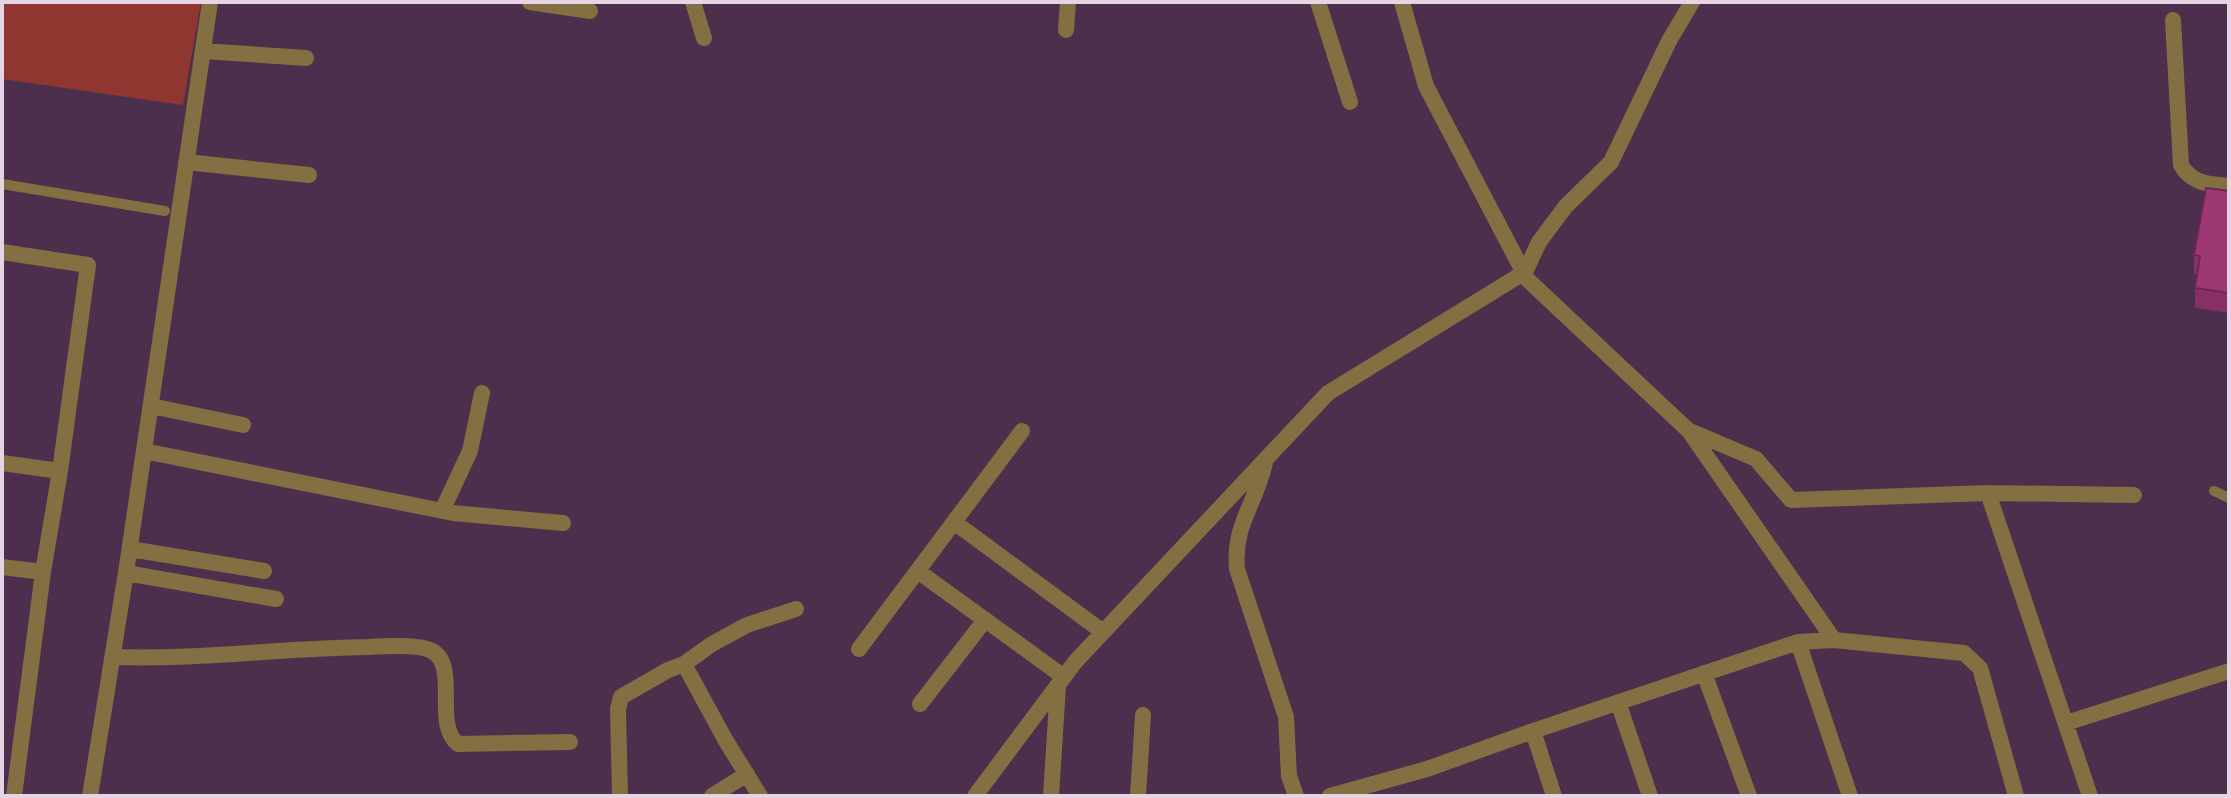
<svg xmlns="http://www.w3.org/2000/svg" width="2231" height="798" viewBox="0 0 2231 798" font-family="'Space Grotesk',sans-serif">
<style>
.green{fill:#903630}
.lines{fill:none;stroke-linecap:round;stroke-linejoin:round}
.lane{stroke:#836f41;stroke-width:10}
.street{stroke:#836f41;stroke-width:16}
.wall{fill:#883065}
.building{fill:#9e3875;stroke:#6f2752;stroke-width:2}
</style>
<rect width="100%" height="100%" fill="#4c2f4c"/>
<path class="green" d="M2,2H201L183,105L2,79Z"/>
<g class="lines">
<path class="lane" d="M2,184L165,211
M2214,491L2229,498"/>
<path class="street" d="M530,2L590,11
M693,2L704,38
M1318,2L1350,102
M1402,2L1426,86L1527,279L1689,431L1834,640
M2173,20L2181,165C2192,184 2209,184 2229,186
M1066,30L1068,2
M203,51L306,58
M186,162L309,175
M2,252L88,265L60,471
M151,406L243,425
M1690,431L1756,459L1791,500L1988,493L2090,796
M144,451L453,513L563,523
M1265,462C1257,503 1233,523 1237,569L1286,717L1289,776L1296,796
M2,463L60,471L43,572L14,796
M1988,493L2134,495
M442,511L470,451L482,393
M954,522L1103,632
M130,549L264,571
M2,567L43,572
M919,572L1064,677
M126,573L276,599
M1798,642L1850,796
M859,649L1022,431
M113,657C198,660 283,648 369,647C384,646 417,644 430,650C461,663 432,724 458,744L570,742
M684,664L726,741L760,796
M1704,673L1749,796
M1618,702L1650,796
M920,704L985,620
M2066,723L2229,671
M90,796L127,566L210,2
M620,796L618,709L621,697L668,670L684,664L712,644L747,625L796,609
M712,796L747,774
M975,796L1075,662L1328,393L1525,272L1539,242L1566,206L1611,162L1669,41L1692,2
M1051,796L1058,686
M1138,796L1143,715
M1330,796L1427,769L1533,731
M1554,796L1533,731L1798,642L1834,640L1964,653L1980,668L2016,796"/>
</g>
<path class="wall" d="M2229,191V313L2195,308V288L2197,275L2194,274V255Z"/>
<path class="building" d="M2206,188L2229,191V293L2195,288L2200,256L2194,255Z"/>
<rect width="2231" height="798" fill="none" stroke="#e6d4e5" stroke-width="8"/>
</svg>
